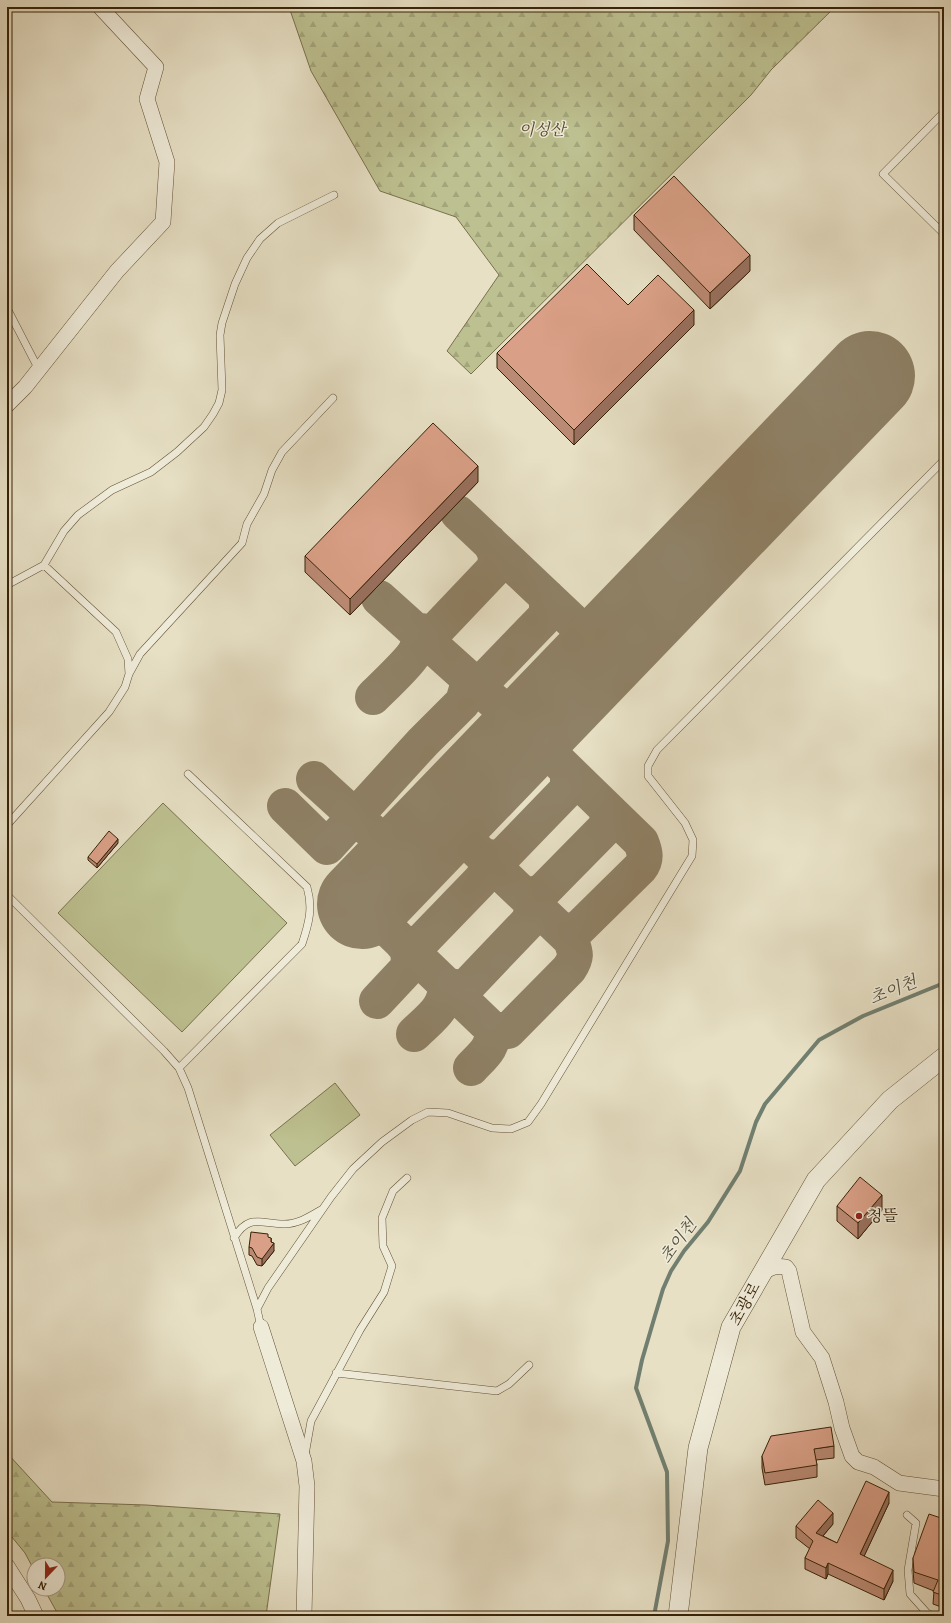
<svg xmlns="http://www.w3.org/2000/svg" width="951" height="1623" viewBox="0 0 951 1623" font-family="Alegreya,'Noto Serif KR',serif">
<style>
.forest{fill:url(#forest-firs);stroke:#7a714c}
.park{fill:#bdc090;stroke:#7a714c}
.lines{fill:none;stroke-linecap:round;stroke-linejoin:round}
.stream{stroke:#717f70;stroke-width:4}
.taxiway{stroke:#8f8166;stroke-width:36}
.runway{stroke:#8f8166;stroke-width:90}
.service-casing{stroke:#635236;stroke-width:8}
.minor-casing{stroke:#635236;stroke-width:16}
.tertiary-casing{stroke:#635236;stroke-width:20}
.path{stroke:#372207;stroke-width:2.5;stroke-dasharray:1 2;stroke-linecap:butt}
.service{stroke:#efebd9;stroke-width:7}
.minor{stroke:#efebd9;stroke-width:15}
.tertiary{stroke:#efebd9;stroke-width:19}
.wall{fill:#bb8a74;stroke:#372207}
.shaded-wall{fill:#99705e;stroke:#372207}
.building{fill:#daa087;stroke:#372207}
.poi-dot{fill:#8f2418;stroke:#efebd9;stroke-width:1.5}
.labels{text-anchor:middle;dominant-baseline:central;stroke-width:3;stroke-linejoin:round;paint-order:stroke}
.park-label{font-size:16px;font-style:italic;fill:#584a29;stroke:#efebd9}
.poi-label{font-size:16px;fill:#372207;stroke:#efebd9;text-anchor:start}
.street-label{font-size:16px;fill:#372207;stroke:#efebd9}
.water-label{font-size:17px;font-style:italic;fill:#54503c;stroke:#efebd9}
</style>
<defs>
<pattern id="forest-firs" width="22" height="20" patternUnits="userSpaceOnUse"><rect width="22" height="20" fill="#bdc090"/><path d="M5 1l3.5 6h-7zM16 11l3.5 6h-7z" fill="#a3a57b"/></pattern>
</defs>
<rect width="100%" height="100%" fill="#e7e0c5"/>
<filter id="stains"><feTurbulence type="fractalNoise" baseFrequency=".005" numOctaves="4"/><feColorMatrix values="0 0 0 0 .2 0 0 0 0 .09 0 0 0 0 .02 0 0 0 .5 -.17"/></filter>
<radialGradient id="worn" r=".72"><stop offset=".6" stop-color="#630" stop-opacity="0"/><stop offset="1" stop-color="#630" stop-opacity=".3"/></radialGradient>
<path class="forest" d="M289,7H835L771,70L751,95L471,374L447,351L499,275L456,217L380,191L311,71Z
M7,1453L52,1502L146,1505L280,1514L266,1616H59L44,1589H58V1565H34V1570L25,1553L7,1531Z"/>
<path class="park" d="M163,803L287,923L182,1032L58,913Z
M335,1083L360,1115L295,1166L270,1135Z"/>
<g class="lines">
<path class="stream" d="M654,1616L668,1541L667,1472L636,1388L642,1360L654,1319L663,1289L671,1271L684,1251L708,1222L740,1171L756,1122L765,1104L819,1040L863,1016L944,983"/>
<path class="taxiway" d="M458,513L605,652
M379,598L528,732L641,842C645,852 647,859 640,868L578,929L567,931L560,929
M415,630L427,632L436,630L493,570C498,558 496,552 489,542
M470,680H480L486,678L545,617L547,611V597
M373,697C382,688 414,658 417,648C420,642 418,636 415,630
M314,779L404,861
M285,806L327,847L423,742L463,702L468,685L466,676
M483,856L495,858L503,856L564,793L568,787V771
M522,893L533,895L543,891L607,826L608,819L606,808
M362,904L492,1029L508,1031L569,969C577,957 576,954 571,940L444,819
M403,944H417L422,941L480,881C487,873 489,865 483,856
M377,1001L406,970L409,963L408,949
M414,1034C430,1018 446,1009 446,985L458,988L468,985L529,921L532,911L530,900
M471,1068C482,1056 495,1047 492,1029"/>
<path class="runway" d="M362,904L870,376"/>
<defs>
<path id="service" d="M944,112L883,174L944,234
M7,308L39,370
M7,585L44,565L64,531L78,515L112,490L151,472L177,452L204,427L213,414L219,403L222,390L220,335L222,323L235,284L247,258L260,239L278,223L334,195
M129,674L140,654L242,543L247,524L264,494L272,470L282,452L333,398
M7,825L109,712L125,687L129,674L128,659L116,632L44,565
M7,895L164,1051L179,1068L188,1088L257,1309L261,1327
M179,1068L302,944C309,923 313,908 307,887L188,774
M234,1238C249,1213 261,1224 284,1224C298,1224 309,1217 321,1210
M257,1309L268,1288L331,1197L353,1169L382,1142L412,1120L428,1112L448,1113L492,1128L511,1129L528,1122L541,1104L692,856L693,840L685,823L648,776V766L657,750L944,460
M336,1373L497,1391L509,1384L529,1365
M305,1455L311,1421L360,1330L384,1292L392,1266L383,1246L382,1218L393,1191L407,1178
M907,1515L916,1523L908,1570L910,1594L927,1613L933,1616"/>
<path id="minor" d="M7,405L25,387L117,271L163,222L167,162L147,99L156,67L100,7
M762,1273C770,1268 776,1265 786,1267L789,1271L803,1332L822,1358L836,1402L842,1428L852,1456L858,1462L874,1467L899,1483L944,1489
M261,1327L304,1461L307,1486L304,1616
M7,1566L28,1599L36,1616"/>
<path id="tertiary" d="M678,1616L698,1448L731,1327L816,1180L890,1100L944,1057"/>
</defs>
<use href="#service" class="service-casing"/>
<use href="#minor" class="minor-casing"/>
<use href="#tertiary" class="tertiary-casing"/>
<path class="path" d="M7,1549L10,1554"/>
<use href="#service" class="service"/>
<use href="#minor" class="minor"/>
<use href="#tertiary" class="tertiary"/>
</g>
<path class="wall" d="M634,215L750,271L710,309L634,230Z
M628,305L694,325L574,445L497,368V353Z
M478,482L350,615L305,572V556Z
M118,843L97,868L88,860V857Z
M837,1206L882,1210L858,1239L837,1221Z
M268,1237L271,1242L274,1251L262,1266L257,1265L252,1256L249,1255V1247Z
M834,1446V1458L816,1460L817,1465V1477L765,1485L762,1468V1456Z
M889,1503L864,1556L893,1581L884,1600L828,1574L826,1579L805,1569V1558L810,1549L796,1538V1526L833,1524L823,1536L837,1543Z
M944,1519V1608L933,1604L934,1591L914,1583L913,1570V1558Z"/>
<path class="shaded-wall" d="M750,255V271L710,309V293Z
M694,310V325L574,445V430Z
M478,466V482L350,615V599Z
M118,839V843L97,868V864Z
M882,1195V1210L858,1239V1223Z
M271,1238V1247L274,1243V1251L262,1266V1259L271,1242Z
M889,1492V1503L860,1565V1554Z
M833,1513V1524L816,1544V1533Z
M828,1563V1574L826,1579V1568Z
M893,1570V1581L884,1600V1589Z"/>
<path class="building" d="M674,176L750,255L710,293L634,215Z
M587,264L628,305L658,275L694,310L574,430L497,353Z
M433,423L478,466L350,599L305,556Z
M109,831L118,839L97,864L88,857Z
M860,1177L882,1195L858,1223L837,1206Z
M251,1232L268,1234V1237L271,1238V1242L274,1243L262,1259L257,1257L252,1248L249,1247Z
M831,1427L834,1446L814,1449L817,1465L765,1473L762,1456L771,1436Z
M866,1481L889,1492L860,1554L893,1570L884,1589L828,1563L826,1568L805,1558L813,1541L796,1526L818,1500L833,1513L816,1533L837,1543Z
M929,1514L944,1519V1596L933,1592L938,1580L914,1572L913,1558Z"/>
<circle class="poi-dot" cx="859" cy="1216" r="4"/>
<g class="labels">
<g class="park-label">
<text x="542" y="130">이성산</text>
</g>
<g class="poi-label">
<text x="867" y="1216">청뜰</text>
</g>
<g class="street-label">
<text transform="translate(745 1304) rotate(-61)">초광로</text>
</g>
<g class="water-label">
<text transform="translate(893 990) rotate(-22)">초이천</text>
<text transform="translate(678 1241) rotate(-54)">초이천</text>
</g>
</g>
<rect width="951" height="1623" fill="none" stroke="#e7e0c5" stroke-width="24"/>
<rect x="8" y="8" width="935" height="1607" fill="none" stroke="#372207" stroke-width="2"/>
<rect x="12" y="12" width="927" height="1599" fill="none" stroke="#372207"/>
<g transform="translate(46 1577) rotate(202)"><circle r="19" fill="#efebd9" stroke="#a59b85"/>
<path d="M0-3L7 15L0 10L-7 15Z" fill="#8f2418"/>
<text y="-6" font-size="11" font-weight="bold" text-anchor="middle" fill="#372207">N</text>
</g>
<rect width="100%" height="100%" filter="url(#stains)"/>
<rect width="100%" height="100%" fill="url(#worn)"/>
</svg>
